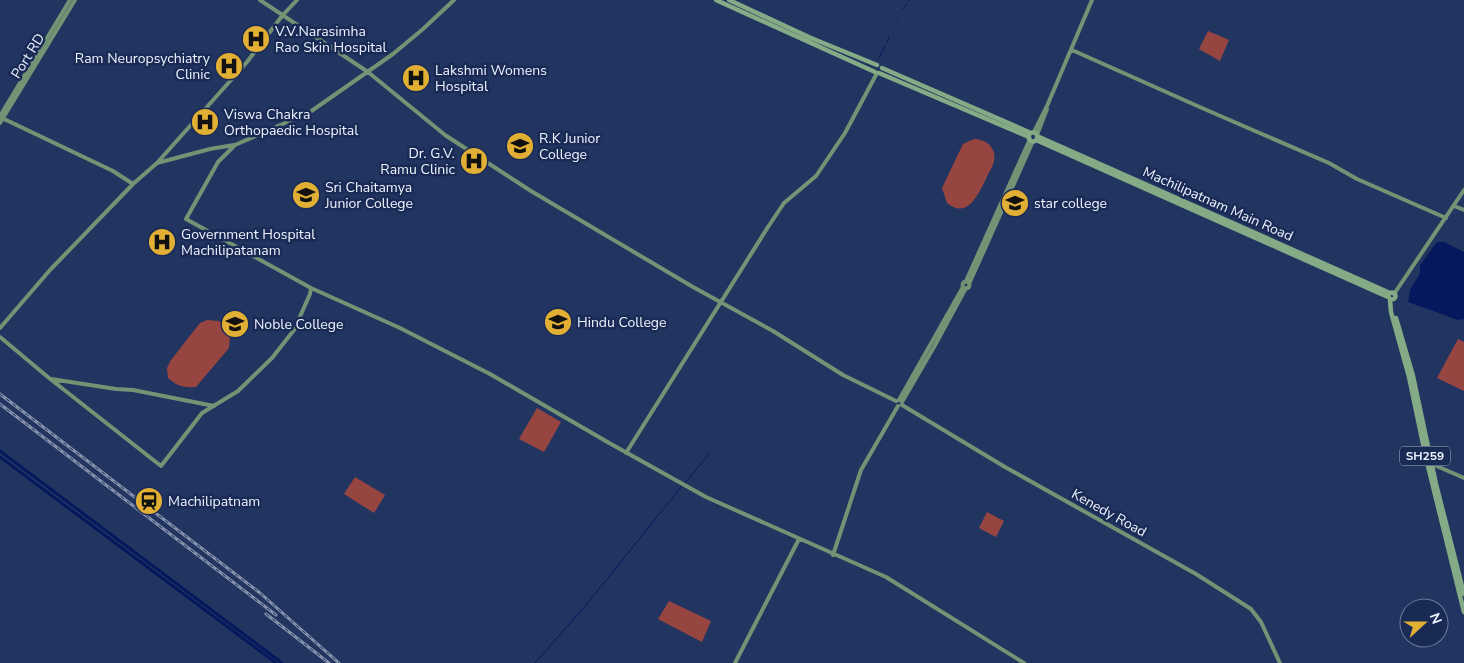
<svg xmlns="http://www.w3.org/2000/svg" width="1464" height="663" viewBox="0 0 1464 663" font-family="'Nunito Sans',sans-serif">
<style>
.green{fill:#974540}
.water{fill:#05185e}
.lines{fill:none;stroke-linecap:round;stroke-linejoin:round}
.stream{stroke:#05185e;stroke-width:1}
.canal{stroke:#05185e;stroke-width:3}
.secondary{stroke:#749274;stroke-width:4}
.primary{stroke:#84ab85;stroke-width:4.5}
.rail-casing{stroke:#8692ae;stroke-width:3}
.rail{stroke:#192a55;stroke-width:1;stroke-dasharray:4;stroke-linecap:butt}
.labels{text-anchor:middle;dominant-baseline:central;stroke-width:5;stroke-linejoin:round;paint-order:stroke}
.shield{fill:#192a55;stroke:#adb6cb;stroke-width:1}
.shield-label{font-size:12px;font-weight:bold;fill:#edf2fe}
.poi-label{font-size:14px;fill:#edf2fe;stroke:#192a55;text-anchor:start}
.street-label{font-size:14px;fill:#edf2fe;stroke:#192a55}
</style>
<rect width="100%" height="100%" fill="#223561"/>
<path class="green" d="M1208,31L1229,40L1220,61L1199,49Z
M974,139C986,139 997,148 994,161C993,167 988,173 986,179C978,194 968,220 947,203L942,188L963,144Z
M207,320L219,321L227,328L230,337L229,348L196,387C184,388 177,386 168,378L167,368L171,360L200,323Z
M1458,339L1464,342V391L1437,378Z
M537,408L561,422L544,452L519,439Z
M355,477L385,495L374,513L344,494Z
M987,512L1004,521L996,537L979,528Z
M669,601L711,621L702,642L658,619Z"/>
<path class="water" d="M1437,242H1444L1464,252V319L1458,320L1408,302L1410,290L1420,273V265Z"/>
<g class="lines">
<path class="stream" d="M909,1V0
M903,9L906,5
M897,19L898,18
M887,42L889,37
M879,58L885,45
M685,483L710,453
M535,663L586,605L682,486"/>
<path class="canal" d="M0,451L282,663
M0,457L276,663"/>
<path class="secondary" d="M260,0L368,72L445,135L531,191L693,287L773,331L843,375L896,401
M454,0L423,29L393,54L310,112L235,145L218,162L186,219L311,288L400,328L490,374L611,444L706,497L886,577L1024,663
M1072,50L1202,108L1329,163L1357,179L1446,218
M0,116L70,0
M0,117L113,171L133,184L157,163L210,149L234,145
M0,123L75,0
M1034,132L1047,106L1092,0
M1037,135L1047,109
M157,163L247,62L282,16L297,0
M1454,206L1464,210
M966,281L1030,139
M962.5 285a3.5 3.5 0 1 1 7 0a3.5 3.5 0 1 1-7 0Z
M969,284L1033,141
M1394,294L1464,190
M0,328L50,270L133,184
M0,337L49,378L161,466L202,413L238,391L272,358L294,330L310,294L311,288
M51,379L116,389L133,390L214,406
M899,400L963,287
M902,402L934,347L966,288
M902,405L1005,467L1196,574L1251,609L1261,622L1280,663
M626,453L768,227L784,203L816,176L845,133L877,73
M1432,464L1464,478
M833,555L861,470L898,406
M735,663L799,539"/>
<path class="primary" d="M716,0L875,72
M729,0L811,38L877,65
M882,68L1031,133
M879,73L1029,137
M1028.5 137a4.5 4.5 0 1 1 9 0a4.5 4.5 0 1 1-9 0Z
M1037,136L1390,293
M1036,140L1388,297
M1388.5 296a3.5 3.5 0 1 1 7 0a3.5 3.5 0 1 1-7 0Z
M1390,300L1391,312L1409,377L1426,458L1464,612
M1396,318L1413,376L1436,484L1464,594"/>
<defs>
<path id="rail" d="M0,394L260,593L339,663
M0,404L276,615
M266,614L329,663"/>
</defs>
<use href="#rail" class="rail-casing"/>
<use href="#rail" class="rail"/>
</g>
<defs>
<symbol id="hospital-disc" viewBox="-11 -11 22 22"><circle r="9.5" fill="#e1af34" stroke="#192a55"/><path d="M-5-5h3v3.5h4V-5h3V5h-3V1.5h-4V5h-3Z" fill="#111"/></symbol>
<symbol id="university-disc" viewBox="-11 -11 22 22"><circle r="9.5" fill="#e1af34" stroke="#192a55"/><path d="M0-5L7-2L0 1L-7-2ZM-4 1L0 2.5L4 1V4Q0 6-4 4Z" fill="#111"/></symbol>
<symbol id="station-disc" viewBox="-11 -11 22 22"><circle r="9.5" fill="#e1af34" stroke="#192a55"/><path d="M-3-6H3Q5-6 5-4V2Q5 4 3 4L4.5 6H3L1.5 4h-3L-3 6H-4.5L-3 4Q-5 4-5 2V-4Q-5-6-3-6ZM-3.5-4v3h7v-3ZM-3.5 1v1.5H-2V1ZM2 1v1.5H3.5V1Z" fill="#111"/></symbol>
</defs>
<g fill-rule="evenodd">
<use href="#hospital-disc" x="240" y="23" width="32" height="32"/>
<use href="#hospital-disc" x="213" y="50" width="32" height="32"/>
<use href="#hospital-disc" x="400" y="62" width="32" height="32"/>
<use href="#hospital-disc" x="189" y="106" width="32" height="32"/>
<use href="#university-disc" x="504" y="130" width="32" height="32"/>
<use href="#hospital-disc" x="458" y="145" width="32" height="32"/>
<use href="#university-disc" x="290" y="179" width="32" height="32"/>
<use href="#university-disc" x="999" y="187" width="32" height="32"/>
<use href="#hospital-disc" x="146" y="226" width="32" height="32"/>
<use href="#university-disc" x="542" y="306" width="32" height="32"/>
<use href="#university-disc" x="219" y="308" width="32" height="32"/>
<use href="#station-disc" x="133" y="485" width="32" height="32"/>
</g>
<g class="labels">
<rect class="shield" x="1400" y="446.5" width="50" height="19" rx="4"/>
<g class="shield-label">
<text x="1425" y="456">SH259</text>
</g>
<g class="poi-label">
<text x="275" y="31">V.V.Narasimha<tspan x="275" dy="16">Rao Skin Hospital</tspan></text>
<text x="210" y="58" text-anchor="end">Ram Neuropsychiatry<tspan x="210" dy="16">Clinic</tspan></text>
<text x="435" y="70">Lakshmi Womens<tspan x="435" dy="16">Hospital</tspan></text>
<text x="224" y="114">Viswa Chakra<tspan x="224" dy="16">Orthopaedic Hospital</tspan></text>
<text x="539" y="138">R.K Junior<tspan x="539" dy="16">College</tspan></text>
<text x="455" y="153" text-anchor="end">Dr. G.V.<tspan x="455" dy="16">Ramu Clinic</tspan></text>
<text x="325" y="187">Sri Chaitamya<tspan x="325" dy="16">Junior College</tspan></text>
<text x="1034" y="203">star college</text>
<text x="181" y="234">Government Hospital<tspan x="181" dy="16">Machilipatanam</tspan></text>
<text x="577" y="322">Hindu College</text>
<text x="254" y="324">Noble College</text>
<text x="168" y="501">Machilipatnam</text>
</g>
<g class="street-label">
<text transform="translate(28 56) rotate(-58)">Port RD</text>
<text transform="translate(1218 204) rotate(24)">Machilipatnam Main Road</text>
<text transform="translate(1109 513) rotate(29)">Kenedy Road</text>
</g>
</g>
<g transform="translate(1424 623) rotate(69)"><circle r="24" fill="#192a55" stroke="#6e7a99"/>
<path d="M0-4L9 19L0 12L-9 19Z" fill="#e1af34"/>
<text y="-8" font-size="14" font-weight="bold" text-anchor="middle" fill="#edf2fe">N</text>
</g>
</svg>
